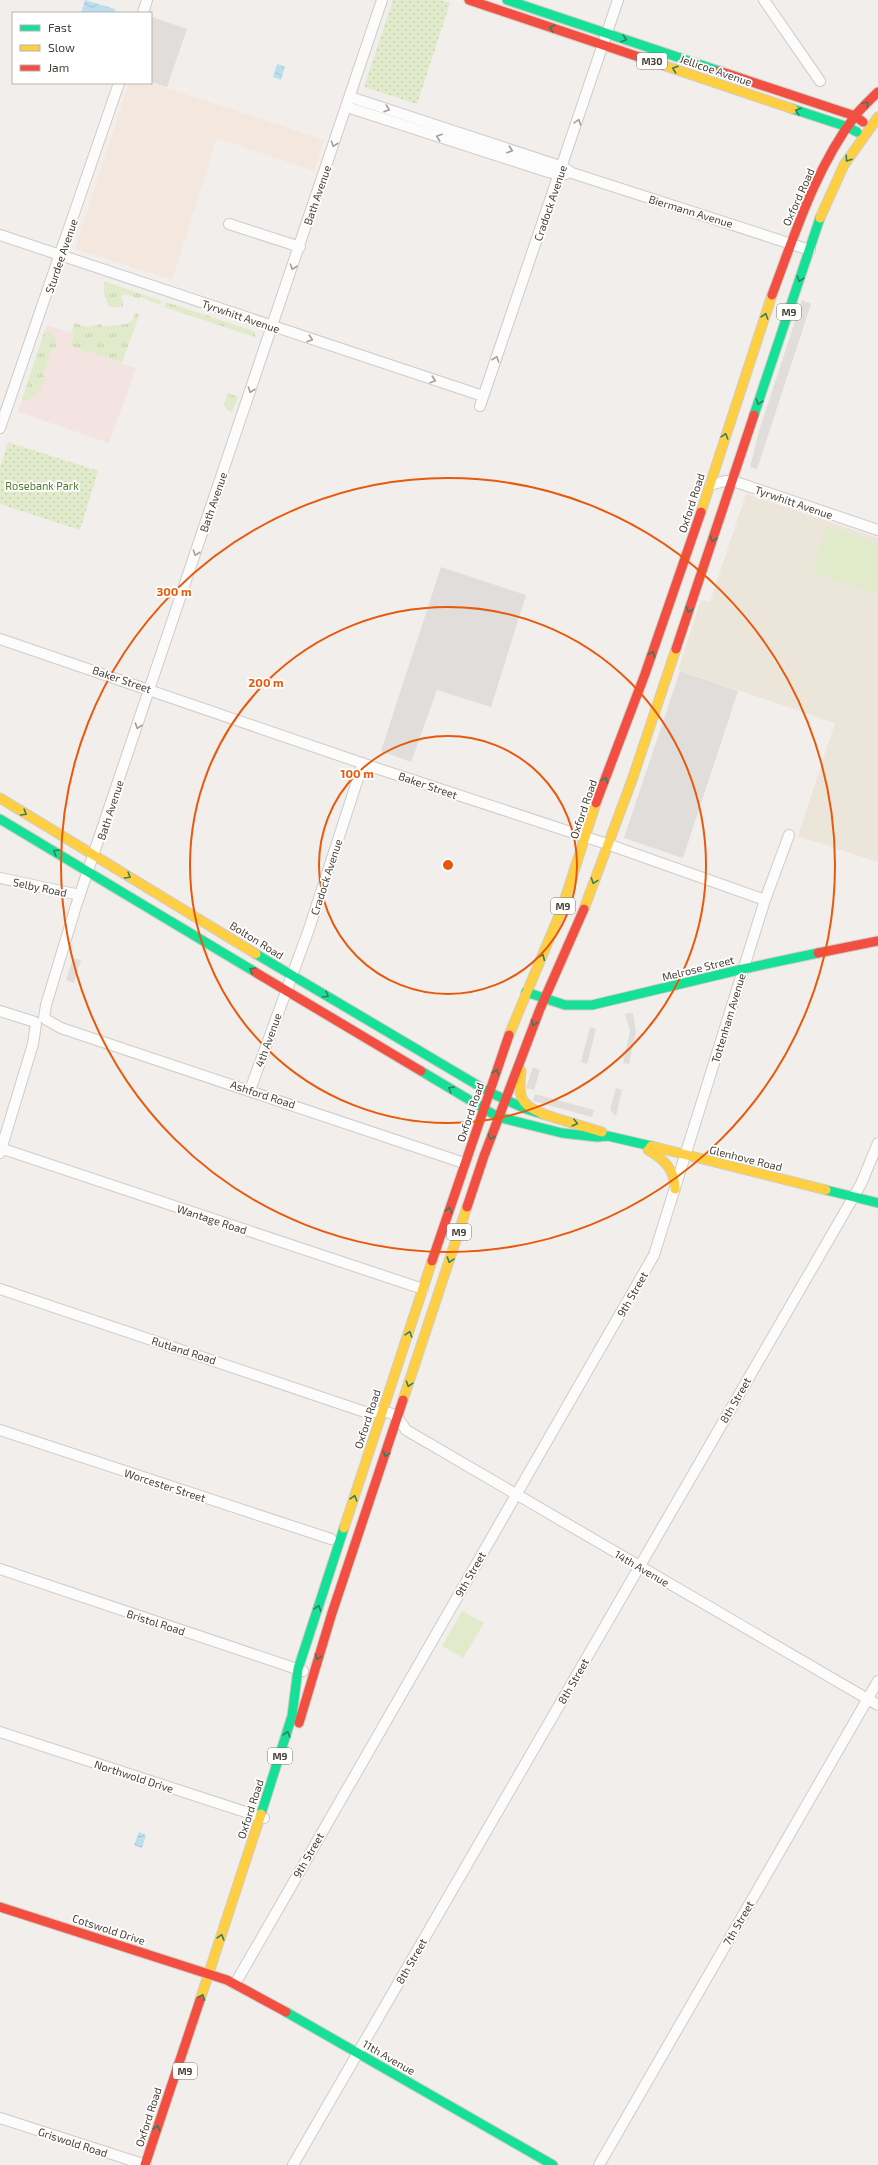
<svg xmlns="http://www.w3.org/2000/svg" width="878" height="2165" viewBox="0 0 878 2165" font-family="'Exo 2',sans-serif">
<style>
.commercial{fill:#f4e8de}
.education{fill:#ece5da}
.medical{fill:#f3e4e2}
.grass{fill:url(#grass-tufts)}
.park{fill:url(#park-dots)}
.pitch{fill:#e1ebcb}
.parking{fill:#e0ddda}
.water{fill:url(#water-waves)}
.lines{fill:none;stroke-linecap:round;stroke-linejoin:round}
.street-casing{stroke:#cfccc8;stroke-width:12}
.fast-casing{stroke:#d2ccc3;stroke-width:11}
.slow-casing{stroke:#d2ccc3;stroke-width:11}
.jam-casing{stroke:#d2ccc3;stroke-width:11}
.street{stroke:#fdfcfc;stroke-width:10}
.fast{stroke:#16e098;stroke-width:9}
.slow{stroke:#ffcf43;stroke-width:9}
.jam{stroke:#f24e42;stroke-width:9}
.oneway{stroke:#337f5d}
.oneway2{stroke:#a29e99}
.ring{fill:none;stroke:#e8590c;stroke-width:2}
.labels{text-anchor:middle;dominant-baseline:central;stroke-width:3.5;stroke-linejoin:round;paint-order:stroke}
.shield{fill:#fff;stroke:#7e7972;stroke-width:1}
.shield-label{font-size:10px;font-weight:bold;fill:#473f36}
.street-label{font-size:11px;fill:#473f36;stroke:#fff}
.park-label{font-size:11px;fill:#4e7a29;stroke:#fff}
.centre{fill:#e8590c;stroke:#fff;stroke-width:2}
.ring-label{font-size:12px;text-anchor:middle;font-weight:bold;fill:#e8590c;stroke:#fff;stroke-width:3.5;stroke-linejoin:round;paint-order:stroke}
</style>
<defs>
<pattern id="grass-tufts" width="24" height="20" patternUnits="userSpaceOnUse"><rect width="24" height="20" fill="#e1ebcb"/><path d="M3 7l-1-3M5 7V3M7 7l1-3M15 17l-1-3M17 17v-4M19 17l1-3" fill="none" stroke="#c2cbaf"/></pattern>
<pattern id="park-dots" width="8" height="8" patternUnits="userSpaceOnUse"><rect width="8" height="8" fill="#e1ebcb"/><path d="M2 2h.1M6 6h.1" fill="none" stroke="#c2cbaf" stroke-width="1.8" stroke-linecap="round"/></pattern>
<pattern id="water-waves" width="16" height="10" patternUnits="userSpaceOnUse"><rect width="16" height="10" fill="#bbdfef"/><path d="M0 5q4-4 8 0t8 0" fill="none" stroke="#a2c0ce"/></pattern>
</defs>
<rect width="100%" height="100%" fill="#f1eeeb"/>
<path class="commercial" d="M129,83H151L324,140L314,171L217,138L172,280L75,249Z"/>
<path class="education" d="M746,494L878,538V862L798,836L835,723L678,670L701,600L710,602Z"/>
<path class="medical" d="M47,325L74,334L70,346L136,368L109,443L18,412Z"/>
<path class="grass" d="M104,281L162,301L160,305L141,297L140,299L125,294L121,297L124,302L122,307H109L104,294Z
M166,302L251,330L255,332V337L164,307Z
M135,313L139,315L122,363L70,346L74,334L71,332L75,323L86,327L101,324L103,327L126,324L133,320Z
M45,330C56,332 58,339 55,349L52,348L43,376L46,377C41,390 37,398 23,401L22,399Z
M227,393L238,397L232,412L227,410L224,405Z"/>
<path class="park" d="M393,0H440L450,3L417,104L364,87Z
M8,442L98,471L80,530L0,504V468Z"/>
<path class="pitch" d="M827,526L878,544V594L812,572Z
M462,1611L484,1623L463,1658L442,1646Z"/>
<path class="parking" d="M152,17L187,29L167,87L151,82Z
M802,300L811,304L757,469L750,467L759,431Z
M441,567L526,595L491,707L437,690L411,762L381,751Z
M680,671L738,691L683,858L624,838Z
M73,958L81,960L74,983L66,980Z
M633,1013L636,1032L629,1064L623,1063L630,1031L625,1014Z
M590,1027L596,1029L587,1064L581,1062Z
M533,1067L540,1070L534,1090L526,1088Z
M616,1088L622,1090L616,1116L610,1110Z
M535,1094L594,1110L592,1117L533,1101Z"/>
<path class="water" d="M85,0L115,9L114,13H81Z
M277,64L285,67L281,80L273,77Z
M139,1832L146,1835L142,1848L134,1845Z"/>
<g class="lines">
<defs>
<path id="street" d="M764,0L820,81
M143,13L147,0
M350,97L563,167L572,173L810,250
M347,107L548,172L560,175L566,174
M229,224L300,247
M0,235L483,396
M480,406L618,0
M0,428L119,83
M710,485L725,481H733L878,530
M0,639L379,769L607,844L765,900
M0,878L80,895
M0,1011L35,1022
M44,1018L46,1005L76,906L382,0
M45,1019L61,1028L464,1163
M250,1090L309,929L363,763
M0,1148L423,1289
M0,1153L33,1044L36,1024
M0,1289L368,1413
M368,1413C387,1409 396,1412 406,1430L878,1705
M0,1430L331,1539
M0,1569L303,1671
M0,1732L264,1818
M235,1984L654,1255L765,900L789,835
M0,2118L146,2165
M293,2165L861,1184L878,1143
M599,2165L878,1681"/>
<path id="fast" d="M507,0L719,71
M793,109L848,127L857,132
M754,415L820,218
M0,819L255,972
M256,954L489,1092L526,1109L542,1114
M526,992L565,1005H592L743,969L818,953
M421,1071L498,1117L562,1133L597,1137L608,1136L651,1146
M826,1190L878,1203
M261,1814L292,1716L298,1669L344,1528
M286,2012L553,2165"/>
<path id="slow" d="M639,57L793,109
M820,218L844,165L878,117
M701,512L772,295
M0,798L256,954
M584,909L632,780L676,649
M509,1035L561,911L596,803
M521,1071C517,1103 523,1106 552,1117
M542,1114L602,1132
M651,1146L826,1190
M648,1150C664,1159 675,1170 675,1189
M403,1400L467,1207
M344,1528L432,1261
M200,2000L261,1814"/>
<path id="jam" d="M469,0L639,57
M719,71L855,116L863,122
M772,295C795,234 815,169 855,116C861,108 870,100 878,92
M676,649L754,415
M596,803L645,674L701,512
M818,953L878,941
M255,972L421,1071
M467,1207L484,1156L540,1009L584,909
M432,1261L509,1035
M299,1723L332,1613L403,1400
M0,1907L227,1980L286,2012
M145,2165L200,2000"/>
</defs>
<use href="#street" class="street-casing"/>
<use href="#fast" class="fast-casing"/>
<use href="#slow" class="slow-casing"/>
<use href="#jam" class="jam-casing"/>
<use href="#street" class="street"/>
<use href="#fast" class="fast"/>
<use href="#slow" class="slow"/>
<use href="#jam" class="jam"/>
</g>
<defs><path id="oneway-chevron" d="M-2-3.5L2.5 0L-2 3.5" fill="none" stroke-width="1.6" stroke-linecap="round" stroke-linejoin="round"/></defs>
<g class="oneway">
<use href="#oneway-chevron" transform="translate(552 28) rotate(-162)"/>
<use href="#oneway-chevron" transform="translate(624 39) rotate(19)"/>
<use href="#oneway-chevron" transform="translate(675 69) rotate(-161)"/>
<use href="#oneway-chevron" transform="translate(866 104) rotate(-50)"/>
<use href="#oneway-chevron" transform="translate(798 111) rotate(-161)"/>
<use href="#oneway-chevron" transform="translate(848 159) rotate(123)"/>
<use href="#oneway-chevron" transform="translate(800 279) rotate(108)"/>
<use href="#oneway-chevron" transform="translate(765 316) rotate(-72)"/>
<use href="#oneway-chevron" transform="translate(759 402) rotate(108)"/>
<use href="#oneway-chevron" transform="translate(725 436) rotate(-73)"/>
<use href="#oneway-chevron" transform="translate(713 539) rotate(109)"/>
<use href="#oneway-chevron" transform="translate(689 610) rotate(109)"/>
<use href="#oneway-chevron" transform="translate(652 654) rotate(-70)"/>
<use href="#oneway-chevron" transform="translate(605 780) rotate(-70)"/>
<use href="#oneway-chevron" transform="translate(24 813) rotate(31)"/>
<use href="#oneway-chevron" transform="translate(56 852) rotate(-149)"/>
<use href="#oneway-chevron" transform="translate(128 876) rotate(31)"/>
<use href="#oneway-chevron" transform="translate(594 881) rotate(110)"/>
<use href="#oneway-chevron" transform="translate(542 957) rotate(-66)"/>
<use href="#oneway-chevron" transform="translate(252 970) rotate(-149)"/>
<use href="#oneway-chevron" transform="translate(326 995) rotate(30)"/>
<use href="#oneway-chevron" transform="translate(534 1023) rotate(111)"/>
<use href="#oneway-chevron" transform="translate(496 1072) rotate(-71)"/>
<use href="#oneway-chevron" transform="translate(451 1089) rotate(-149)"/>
<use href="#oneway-chevron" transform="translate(575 1123) rotate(14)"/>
<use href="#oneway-chevron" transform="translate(491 1137) rotate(110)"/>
<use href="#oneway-chevron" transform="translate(449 1210) rotate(-72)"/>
<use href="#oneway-chevron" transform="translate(450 1260) rotate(108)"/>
<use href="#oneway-chevron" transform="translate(409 1334) rotate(-72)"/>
<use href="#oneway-chevron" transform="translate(409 1384) rotate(108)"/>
<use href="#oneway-chevron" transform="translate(386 1454) rotate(109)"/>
<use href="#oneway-chevron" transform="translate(354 1498) rotate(-73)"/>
<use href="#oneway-chevron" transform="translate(318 1608) rotate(-72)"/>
<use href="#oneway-chevron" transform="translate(318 1657) rotate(107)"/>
<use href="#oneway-chevron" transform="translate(287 1734) rotate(-74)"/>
<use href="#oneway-chevron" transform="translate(221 1937) rotate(-74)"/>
<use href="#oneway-chevron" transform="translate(202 1997) rotate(-70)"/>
<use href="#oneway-chevron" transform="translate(157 2128) rotate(-72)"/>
</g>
<g class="oneway2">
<use href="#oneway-chevron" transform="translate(387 109) rotate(19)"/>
<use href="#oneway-chevron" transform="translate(578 122) rotate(-72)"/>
<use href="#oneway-chevron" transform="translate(439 137) rotate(-161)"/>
<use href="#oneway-chevron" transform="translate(334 144) rotate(109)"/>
<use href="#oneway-chevron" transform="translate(510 150) rotate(18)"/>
<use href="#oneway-chevron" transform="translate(293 267) rotate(109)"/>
<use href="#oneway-chevron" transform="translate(310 339) rotate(18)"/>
<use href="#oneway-chevron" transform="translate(496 359) rotate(-71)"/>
<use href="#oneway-chevron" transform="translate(433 380) rotate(18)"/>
<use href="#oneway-chevron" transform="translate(251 390) rotate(109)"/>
<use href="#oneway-chevron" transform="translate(196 553) rotate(109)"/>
<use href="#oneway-chevron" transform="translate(138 726) rotate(109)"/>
</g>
<g class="ring">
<circle cx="448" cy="865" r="129"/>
<circle cx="448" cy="865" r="258"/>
<circle cx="448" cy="865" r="387"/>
</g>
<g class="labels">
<g class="shield">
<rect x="637" y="53" width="30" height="16" rx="3"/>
<rect x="777" y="304" width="24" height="16" rx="3"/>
<rect x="551" y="898" width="24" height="16" rx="3"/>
<rect x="447" y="1224" width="24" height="16" rx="3"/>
<rect x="268" y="1748" width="24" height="16" rx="3"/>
<rect x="173" y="2063" width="24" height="16" rx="3"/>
</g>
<g class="shield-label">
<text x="652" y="61">M30</text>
<text x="789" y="312">M9</text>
<text x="563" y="906">M9</text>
<text x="459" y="1232">M9</text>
<text x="280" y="1756">M9</text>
<text x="185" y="2071">M9</text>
</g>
<g class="street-label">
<text transform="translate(716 70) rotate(19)">Jellicoe Avenue</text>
<text transform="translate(317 195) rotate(-71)">Bath Avenue</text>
<text transform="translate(798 197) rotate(-66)">Oxford Road</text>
<text transform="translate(550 203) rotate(-71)">Cradock Avenue</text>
<text transform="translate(691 211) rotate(17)">Biermann Avenue</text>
<text transform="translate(61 256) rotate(-71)">Sturdee Avenue</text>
<text transform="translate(241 316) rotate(19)">Tyrwhitt Avenue</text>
<text transform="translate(213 502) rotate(-71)">Bath Avenue</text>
<text transform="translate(794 502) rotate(19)">Tyrwhitt Avenue</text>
<text transform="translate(691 503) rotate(-72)">Oxford Road</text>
<text transform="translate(122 679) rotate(19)">Baker Street</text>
<text transform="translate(428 785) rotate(19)">Baker Street</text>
<text transform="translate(583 809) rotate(-71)">Oxford Road</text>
<text transform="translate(110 810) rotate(-72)">Bath Avenue</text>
<text transform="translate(326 877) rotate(-72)">Cradock Avenue</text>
<text transform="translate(40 887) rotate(12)">Selby Road</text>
<text transform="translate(257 940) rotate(32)">Bolton Road</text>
<text transform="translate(698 968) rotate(-14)">Melrose Street</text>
<text transform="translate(728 1018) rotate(-73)">Tottenham Avenue</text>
<text transform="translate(268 1040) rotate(-70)">4th Avenue</text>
<text transform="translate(263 1094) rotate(18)">Ashford Road</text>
<text transform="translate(470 1112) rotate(-71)">Oxford Road</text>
<text transform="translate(746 1158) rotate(14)">Glenhove Road</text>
<text transform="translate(212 1219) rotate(18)">Wantage Road</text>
<text transform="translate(632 1294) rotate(-60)">9th Street</text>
<text transform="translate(184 1350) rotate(18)">Rutland Road</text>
<text transform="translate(735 1400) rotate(-60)">8th Street</text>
<text transform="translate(367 1419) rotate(-72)">Oxford Road</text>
<text transform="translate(165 1485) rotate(18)">Worcester Street</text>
<text transform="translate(642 1568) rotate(30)">14th Avenue</text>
<text transform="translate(470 1574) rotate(-60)">9th Street</text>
<text transform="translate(156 1622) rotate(18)">Bristol Road</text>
<text transform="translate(573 1681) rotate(-60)">8th Street</text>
<text transform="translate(134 1776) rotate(18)">Northwold Drive</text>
<text transform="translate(250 1809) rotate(-72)">Oxford Road</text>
<text transform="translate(308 1855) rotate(-60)">9th Street</text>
<text transform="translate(738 1923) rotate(-60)">7th Street</text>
<text transform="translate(109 1929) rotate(18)">Cotswold Drive</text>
<text transform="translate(411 1961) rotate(-60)">8th Street</text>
<text transform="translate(389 2057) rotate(30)">11th Avenue</text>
<text transform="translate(148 2117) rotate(-72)">Oxford Road</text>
<text transform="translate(73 2142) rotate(18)">Griswold Road</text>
</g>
<g class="park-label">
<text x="42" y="485">Rosebank Park</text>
</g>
</g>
<circle cx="448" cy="865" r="6" class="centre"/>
<g class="ring-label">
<text x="174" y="596">300 m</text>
<text x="266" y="687">200 m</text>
<text x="357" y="778">100 m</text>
</g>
<rect x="12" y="12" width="140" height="72" fill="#ffffff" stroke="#b5b2af"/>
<rect x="20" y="25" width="20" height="6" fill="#16e098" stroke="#b5b2af"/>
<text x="48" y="32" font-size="12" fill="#473f36">Fast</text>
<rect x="20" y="45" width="20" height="6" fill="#ffcf43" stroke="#b5b2af"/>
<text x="48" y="52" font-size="12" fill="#473f36">Slow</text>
<rect x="20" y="65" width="20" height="6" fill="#f24e42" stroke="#b5b2af"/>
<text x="48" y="72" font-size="12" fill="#473f36">Jam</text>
</svg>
